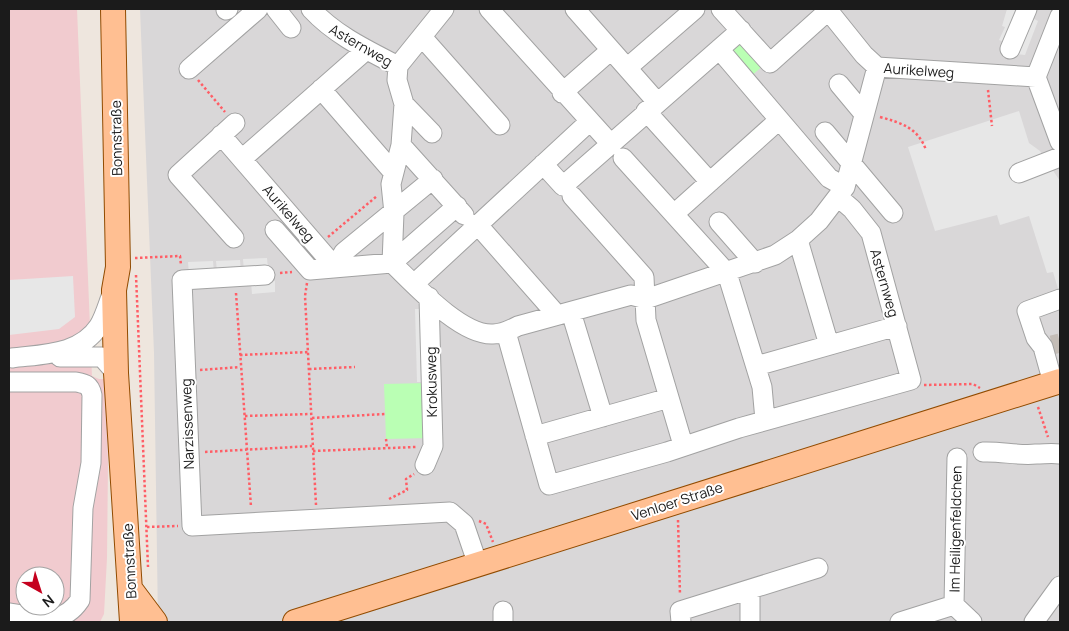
<svg xmlns="http://www.w3.org/2000/svg" width="1069" height="631" viewBox="0 0 1069 631" font-family="Manrope,sans-serif">
<style>
.residential{fill:#d9d7d8}
.commercial{fill:#f1cbcf;fill-rule:evenodd}
.park{fill:#baffb4}
.parking{fill:#e7e7e7}
.lines{fill:none;stroke-linecap:round;stroke-linejoin:round}
.minor-tunnel{stroke:#c4bdb7;stroke-width:19;stroke-dasharray:19 9;stroke-linecap:butt}
.minor-casing{stroke:#a2a2a2;stroke-width:21}
.major-casing{stroke:#914b00;stroke-width:26}
.path{stroke:#ff5e66;stroke-width:2.5;stroke-dasharray:2.5 2.5;stroke-linecap:butt}
.minor{stroke:#fff;stroke-width:19}
.major{stroke:#ffbf92;stroke-width:24}
.labels{text-anchor:middle;dominant-baseline:central;stroke-width:4;stroke-linejoin:round;paint-order:stroke}
.street-label{font-size:14px;fill:#1b1b1b;stroke:#fff}
</style>
<rect width="100%" height="100%" fill="#eee6de"/>
<path class="residential" d="M140,9H1060V622H158L154,353Z"/>
<path class="commercial" d="M9,9H77L92,376L99,379H106L108,464L107,558L104,614L100,622H9ZM25,576H55V606H25Z"/>
<path class="park" d="M741,34L766,63L748,79L722,50Z
M427,383L429,438L386,439L384,384Z"/>
<path class="parking" d="M1007,9H1015L1038,21L1025,55L1000,52L1004,42L999,40L1005,27L1002,26Z
M1019,111L1029,143L1040,151L1060,181L1059,292L1053,272L1047,273L1029,216L1000,225L997,215L935,231L908,147Z
M267,258L268,269L244,271L243,259Z
M240,260L241,271L217,272L216,261Z
M213,261L214,272L189,274L188,262Z
M73,276L75,317L59,329L9,335V280Z
M275,281V292L252,294L251,282Z
M415,309H425L427,382H417Z"/>
<g class="lines">
<path class="minor-tunnel" d="M1052,345L1060,343"/>
<defs>
<path id="minor" d="M276,9L291,28
M311,9C335,35 367,50 398,66
M489,9L610,143
M575,9L657,102
M721,9L770,63L829,10
M827,9L864,55L877,67L1036,77
M226,10L228,9
M1060,16L1036,77L1060,142
M422,37L500,125
M719,49L829,178L845,187
M1010,49L1027,9
M398,66L397,80L404,104L401,145L391,184L394,213L392,263C414,284 461,336 493,334C502,334 510,330 518,326L631,295L646,299L775,255L798,240L819,221L845,187L877,67
M398,66L444,9
M627,68L695,9
M189,69L258,9
M839,84L864,114
M321,89L393,172
M562,93L611,50
M404,104L432,133
M646,111L710,182
M825,132L893,213
M221,135L335,267L344,252L433,179
M401,145L464,215
M623,158L727,273L762,387L765,420
M242,159L366,50
M543,164L563,186L741,30
M1019,173L1060,157
M572,196L644,277L646,320L683,445
M674,214L779,120
M719,222L755,263
M477,224L557,315
M275,230L310,270L392,263L457,206
M234,238L178,175L235,123
M798,240L829,345
M265,275L182,280L192,526L450,512L464,524L478,565
M414,284L589,122
M571,312L603,417
M506,332L549,485L667,452L739,428L911,380L871,233L852,209L838,197
M60,357H102L116,373
M12,358C43,354 80,355 99,326C105,316 108,304 112,294
M756,366L897,326
M9,382H76C86,384 90,385 92,395L91,463L83,508L80,600C61,628 38,617 9,613
M1053,383L1043,347L1036,338L1027,311L1060,299
M535,436L669,398
M983,452C1001,451 1018,456 1036,454C1045,454 1051,453 1060,454
M957,458L954,605L972,622
M425,465L433,446L429,297
M503,611V622
M681,622L680,611L818,568
M750,622V590
M900,622L954,605
M1034,622L1060,586"/>
<path id="major" d="M113,9L118,267L114,290L116,373L132,622
M131,590L155,622
M295,622L1060,381"/>
</defs>
<use href="#minor" class="minor-casing"/>
<use href="#major" class="major-casing"/>
<path class="path" d="M198,80L225,112
M988,90L992,126
M880,117C902,123 918,128 926,150
M328,237L377,196
M135,258L180,256L181,265
M280,273L292,272
M136,275L148,567
M307,283L305,296L316,505
M236,293L251,507
M240,355L309,352
M309,369L355,367
M200,370L240,367
M924,385L973,384L980,388
M1038,407L1048,437
M245,416L311,414
M312,418L385,414
M386,439L387,448
M313,451L416,447
M205,452L312,446
M389,499L407,490L406,479L414,474
M678,520L680,595
M479,521L486,524L493,542
M147,527L178,526"/>
<use href="#minor" class="minor"/>
<use href="#major" class="major"/>
</g>
<g class="labels">
<g class="street-label">
<text transform="translate(361 45) rotate(30)">Asternweg</text>
<text transform="translate(919 70) rotate(4)">Aurikelweg</text>
<text transform="translate(116 138) rotate(-91)">Bonnstraße</text>
<text transform="translate(289 213) rotate(49)">Aurikelweg</text>
<text transform="translate(885 283) rotate(74)">Asternweg</text>
<text transform="translate(431 382) rotate(-91)">Krokusweg</text>
<text transform="translate(187 424) rotate(-92)">Narzissenweg</text>
<text transform="translate(677 501) rotate(-18)">Venloer Straße</text>
<text transform="translate(955 529) rotate(-89)">Im Heiligenfeldchen</text>
<text transform="translate(129 561) rotate(-93)">Bonnstraße</text>
</g>
</g>
<rect width="1069" height="631" fill="none" stroke="#1b1b1b" stroke-width="20"/>
<g transform="translate(40 591) rotate(141)"><circle r="24" fill="#ffffff" stroke="#a4a4a4"/>
<path d="M0-4L9 19L0 12L-9 19Z" fill="#c5001e"/>
<text y="-8" font-size="14" font-weight="bold" text-anchor="middle" fill="#1b1b1b">N</text>
</g>
</svg>
